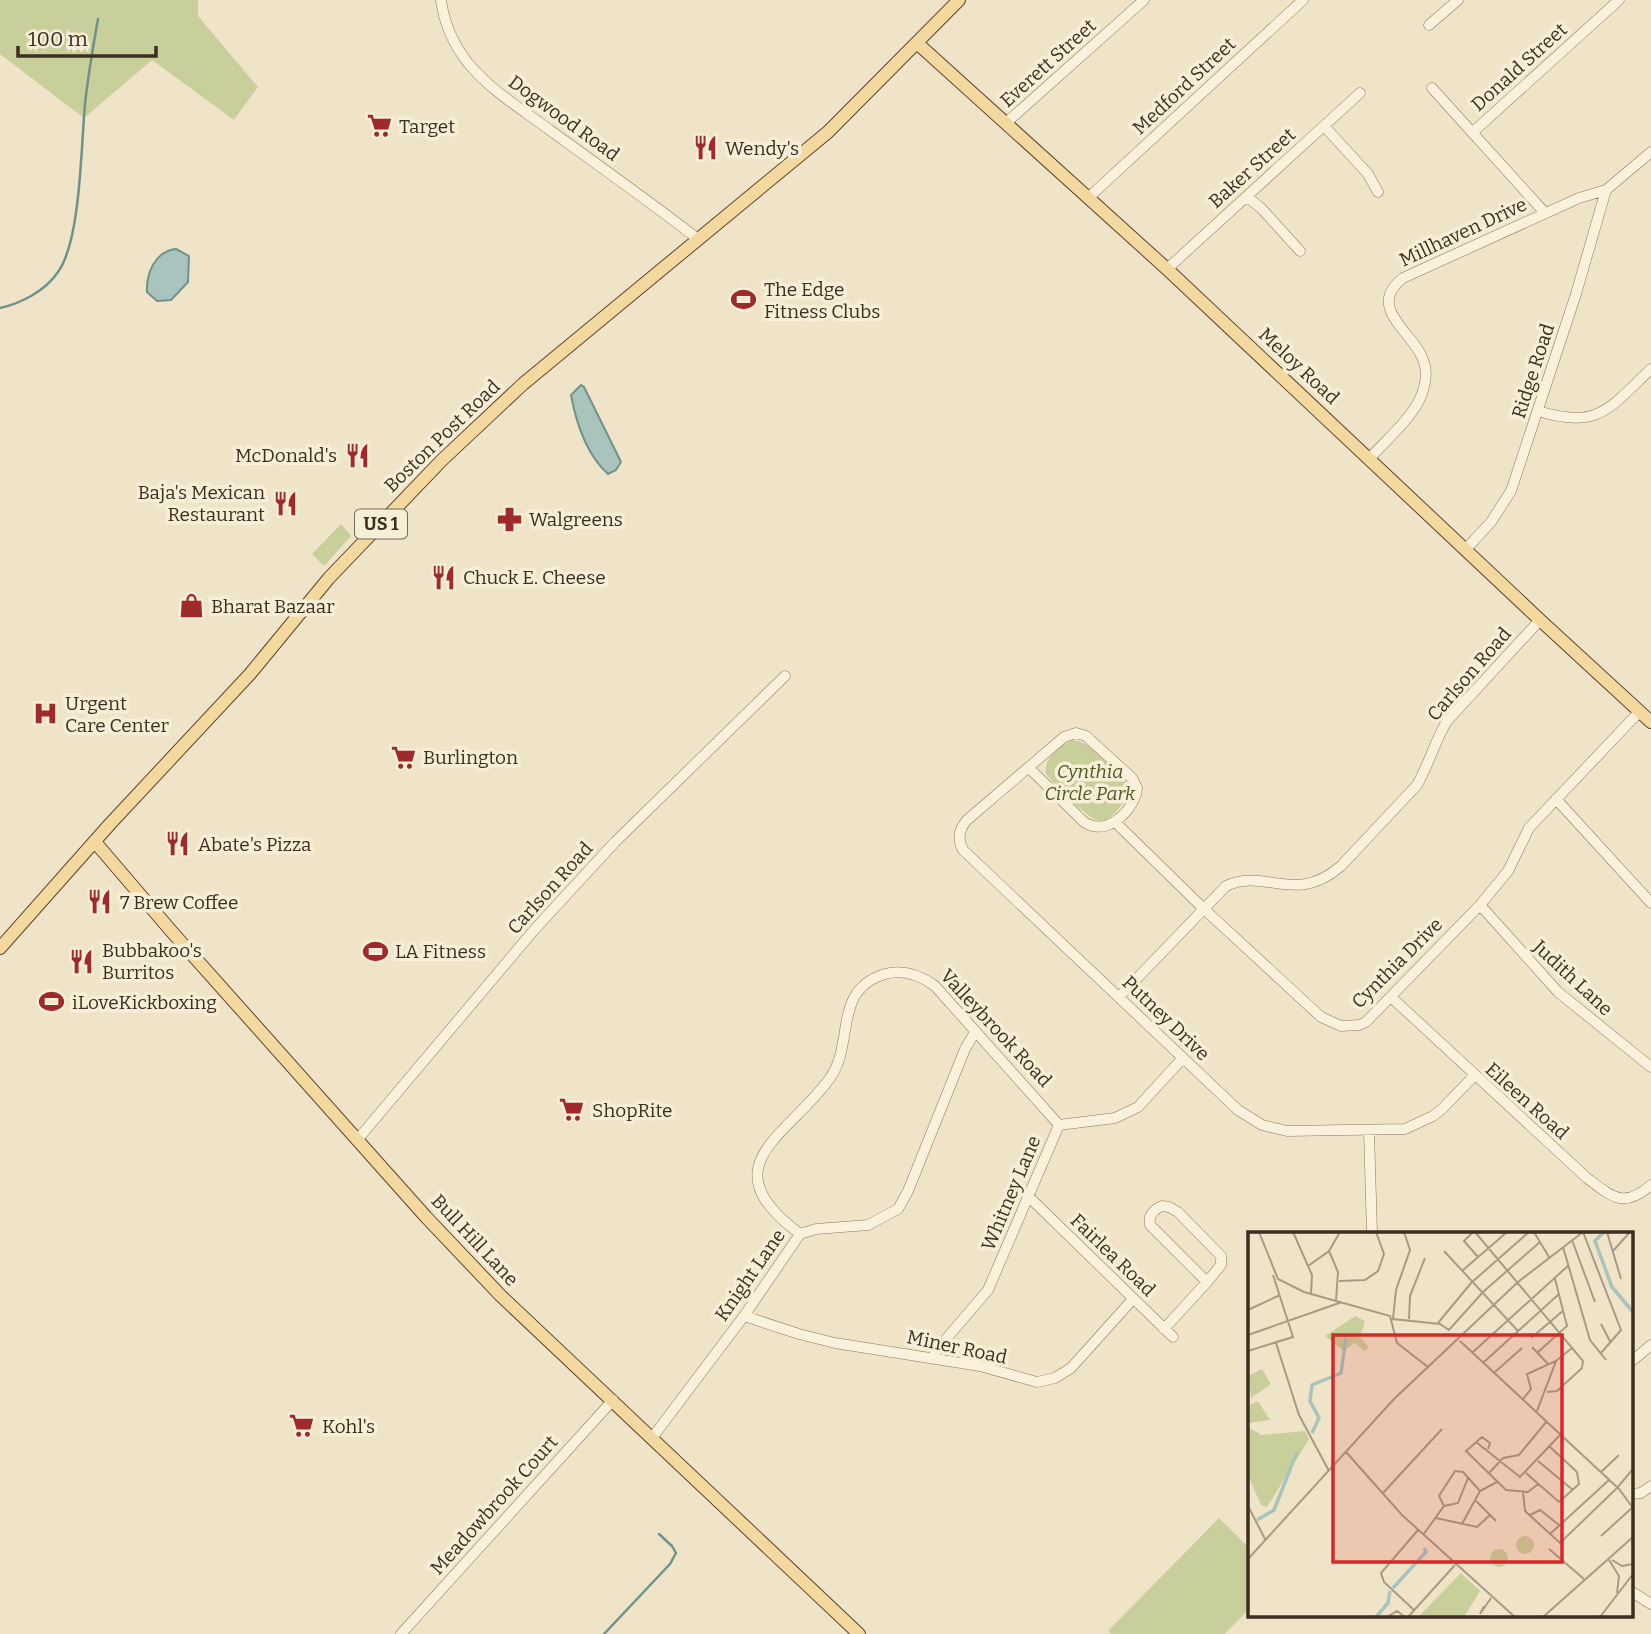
<svg xmlns="http://www.w3.org/2000/svg" width="1651" height="1634" viewBox="0 0 1651 1634" font-family="Bitter,serif">
<style>
.green{fill:#c9cf9b}
.water{fill:#a9c4bc;stroke:#6f938a;stroke-width:2}
.lines{fill:none;stroke-linecap:round;stroke-linejoin:round}
.stream{stroke:#6f938a;stroke-width:2.5}
.minor-casing{stroke:#8d765c;stroke-width:11}
.major-casing{stroke:#5b4430;stroke-width:14}
.minor{stroke:#faf1dc;stroke-width:10}
.major{stroke:#f3d9a0;stroke-width:12}
.labels{text-anchor:middle;dominant-baseline:central;stroke-width:7;stroke-linejoin:round;paint-order:stroke}
.shield{fill:#f7eed8;stroke:#756857;stroke-width:2}
.shield-label{font-size:18px;font-weight:bold;fill:#3d2e20}
.street-label{font-size:19px;fill:#3d2e20;stroke:#f7eed8}
.poi-label{font-size:19px;fill:#3d2e20;stroke:#f7eed8;text-anchor:start}
.park-label{font-size:19px;font-style:italic;fill:#4d5a26;stroke:#f7eed8}
.inset-river{fill:none;stroke:#a9c4bc;stroke-width:3.5}
.inset-road{fill:none;stroke:#a89b85;stroke-width:2}
.view{fill:#d62828;fill-opacity:0.15;stroke:#d62828;stroke-width:3.5}
.inset-edge{fill:none;stroke:#3d2e20;stroke-width:3.5}
</style>
<rect width="100%" height="100%" fill="#f0e4c8"/>
<path class="green" d="M0,0H198V16L258,87L234,120L152,60L84,118L0,54Z
M341,524L351,536L326,564L323,565L312,554Z
M1072,740C1088,739 1118,771 1128,784C1130,795 1126,800 1119,808C1114,814 1109,821 1101,821C1089,821 1055,785 1046,774C1043,758 1059,747 1072,740Z
M1219,1518L1250,1549V1608L1225,1634H1111L1108,1631Z"/>
<path class="water" d="M176,249L189,256L188,282L171,300L157,301L147,292C146,274 155,251 176,249Z
M581,385L584,387L621,462L616,470L608,474C587,455 576,422 571,395Z"/>
<g class="lines">
<path class="stream" d="M0,308C22,303 45,291 58,272C81,240 81,145 85,104C88,76 93,47 98,19
M604,1634L670,1564L676,1553L672,1546L659,1534"/>
<defs>
<path id="minor" d="M441,0C444,23 454,45 468,63C491,91 523,110 551,131C601,167 650,202 698,239
M1429,25L1458,0
M1432,88L1545,213
M1006,123L1144,0
M1324,126L1368,174L1378,192
M1473,132L1619,0
M1247,197L1261,208L1300,251
M1088,198L1303,0
M1167,269L1360,93
M1538,411C1599,430 1609,408 1651,369
M1369,459C1386,440 1419,413 1424,387C1427,377 1426,365 1421,355C1409,330 1367,306 1403,278L1579,198L1606,190L1651,152
M1466,549L1491,522L1511,491L1576,294L1606,190
M1029,768L1084,822C1106,836 1128,815 1136,795L1137,788L1132,778L1086,736L1076,733L1064,737L967,820C959,829 957,839 963,850L1238,1110L1262,1125L1287,1131L1405,1129L1433,1116L1442,1109L1474,1076
M1556,799L1651,903
M1115,822L1204,909L1321,1017L1341,1026L1359,1025L1366,1022L1480,905L1508,871L1529,828L1640,711
M1480,905L1558,992L1651,1067
M1119,997L1226,886C1265,867 1295,906 1341,866L1417,785C1429,764 1435,741 1447,721L1540,620
M1391,997L1587,1178C1612,1197 1624,1209 1651,1185
M1369,1131L1372,1233
M358,1139L534,930L615,842L785,676
M1029,1197L1173,1337
M1162,1206L1169,1207L1178,1212L1221,1256V1265L1207,1282L1150,1225C1148,1216 1153,1210 1162,1206Z
M800,1234C707,1165 789,1136 830,1078C855,1043 832,990 885,974C904,969 920,975 935,986L1059,1125
M744,1316L799,1334L835,1343L980,1366L1037,1382L1055,1378L1071,1368L1133,1299
M1164,1329L1207,1282
M932,1358L940,1346L988,1290L1059,1125L1115,1118L1138,1107L1182,1059
M1632,1361L1651,1345
M652,1438L744,1316L800,1234L816,1229L868,1225L898,1209L908,1191L965,1049L975,1032
M1632,1494L1641,1493L1651,1486
M1632,1592L1651,1604
M401,1634L613,1400"/>
<path id="major" d="M917,43L1167,269L1540,620L1651,722
M95,842L172,932L426,1217L501,1296L859,1634
M0,948L110,824L250,674L329,578L442,460L523,384L828,132L959,0"/>
</defs>
<use href="#minor" class="minor-casing"/>
<use href="#major" class="major-casing"/>
<use href="#minor" class="minor"/>
<use href="#major" class="major"/>
</g>
<defs>
<symbol id="supermarket-bare" viewBox="-9 -9 18 18"><path d="M-6-5.5h2.5l.6 2H6L4.5 2H-2.5L-4.4-4H-6ZM-1.5 3.2a1.3 1.3 0 1 0 .1 0ZM3 3.2a1.3 1.3 0 1 0 .1 0Z" fill="#9e2a2b" stroke="#f7eed8" stroke-width="2.5" paint-order="stroke"/></symbol>
<symbol id="restaurant-bare" viewBox="-9 -9 18 18"><path d="M-5-6h1v4h1v-4h1v4h1v-4h1v5L-1.5 .5V6h-2V.5L-5-1ZM5-6V6H3V1.5H1.5Q1.5-4 5-6Z" fill="#9e2a2b" stroke="#f7eed8" stroke-width="2.5" paint-order="stroke"/></symbol>
<symbol id="stadium-bare" viewBox="-9 -9 18 18"><path d="M0-5a6.5 5 0 1 0 0 10a6.5 5 0 1 0 0-10ZM-3.5-1.8h7v3.6h-7Z" fill="#9e2a2b" stroke="#f7eed8" stroke-width="2.5" paint-order="stroke"/></symbol>
<symbol id="pharmacy-bare" viewBox="-9 -9 18 18"><path d="M-2-6h4v4h4v4h-4v4h-4v-4h-4v-4h4Z" fill="#9e2a2b" stroke="#f7eed8" stroke-width="2.5" paint-order="stroke"/></symbol>
<symbol id="shop-bare" viewBox="-9 -9 18 18"><path d="M-5-2.5h2.3a2.7 3.5 0 0 1 5.4 0H5L5.5 6h-11ZM-1.5-2.5h3a1.5 2.3 0 0 0-3 0Z" fill="#9e2a2b" stroke="#f7eed8" stroke-width="2.5" paint-order="stroke"/></symbol>
<symbol id="hospital-bare" viewBox="-9 -9 18 18"><path d="M-5-5h3v3.5h4V-5h3V5h-3V1.5h-4V5h-3Z" fill="#9e2a2b" stroke="#f7eed8" stroke-width="2.5" paint-order="stroke"/></symbol>
</defs>
<g fill-rule="evenodd">
<use href="#supermarket-bare" x="362" y="108" width="35" height="35"/>
<use href="#restaurant-bare" x="688" y="130" width="35" height="35"/>
<use href="#stadium-bare" x="726" y="282" width="35" height="35"/>
<use href="#restaurant-bare" x="340" y="438" width="35" height="35"/>
<use href="#restaurant-bare" x="268" y="486" width="35" height="35"/>
<use href="#pharmacy-bare" x="492" y="502" width="35" height="35"/>
<use href="#restaurant-bare" x="426" y="560" width="35" height="35"/>
<use href="#shop-bare" x="174" y="588" width="35" height="35"/>
<use href="#hospital-bare" x="28" y="696" width="35" height="35"/>
<use href="#supermarket-bare" x="386" y="740" width="35" height="35"/>
<use href="#restaurant-bare" x="160" y="826" width="35" height="35"/>
<use href="#restaurant-bare" x="82" y="884" width="35" height="35"/>
<use href="#stadium-bare" x="358" y="934" width="35" height="35"/>
<use href="#restaurant-bare" x="64" y="944" width="35" height="35"/>
<use href="#stadium-bare" x="34" y="984" width="35" height="35"/>
<use href="#supermarket-bare" x="554" y="1092" width="35" height="35"/>
<use href="#supermarket-bare" x="284" y="1408" width="35" height="35"/>
</g>
<g class="labels">
<rect class="shield" x="355" y="509.5" width="52" height="29" rx="5"/>
<g class="shield-label">
<text x="381" y="524">US 1</text>
</g>
<g class="street-label">
<text transform="translate(1048 63) rotate(-42)">Everett Street</text>
<text transform="translate(1519 67) rotate(-42)">Donald Street</text>
<text transform="translate(1184 86) rotate(-43)">Medford Street</text>
<text transform="translate(564 118) rotate(36)">Dogwood Road</text>
<text transform="translate(1252 168) rotate(-42)">Baker Street</text>
<text transform="translate(1463 232) rotate(-25)">Millhaven Drive</text>
<text transform="translate(1299 366) rotate(43)">Meloy Road</text>
<text transform="translate(1533 371) rotate(-72)">Ridge Road</text>
<text transform="translate(442 436) rotate(-44)">Boston Post Road</text>
<text transform="translate(1469 674) rotate(-49)">Carlson Road</text>
<text transform="translate(550 888) rotate(-48)">Carlson Road</text>
<text transform="translate(1397 963) rotate(-45)">Cynthia Drive</text>
<text transform="translate(1573 978) rotate(43)">Judith Lane</text>
<text transform="translate(1166 1018) rotate(44)">Putney Drive</text>
<text transform="translate(996 1028) rotate(47)">Valleybrook Road</text>
<text transform="translate(1527 1101) rotate(42)">Eileen Road</text>
<text transform="translate(1011 1193) rotate(-67)">Whitney Lane</text>
<text transform="translate(475 1240) rotate(47)">Bull Hill Lane</text>
<text transform="translate(1113 1255) rotate(44)">Fairlea Road</text>
<text transform="translate(750 1275) rotate(-55)">Knight Lane</text>
<text transform="translate(957 1347) rotate(12)">Miner Road</text>
<text transform="translate(494 1505) rotate(-48)">Meadowbrook Court</text>
</g>
<g class="poi-label">
<text x="399" y="126">Target</text>
<text x="725" y="148">Wendy's</text>
<text x="764" y="289">The Edge<tspan x="764" dy="22">Fitness Clubs</tspan></text>
<text x="337" y="455" text-anchor="end">McDonald's</text>
<text x="265" y="492" text-anchor="end">Baja's Mexican<tspan x="265" dy="22">Restaurant</tspan></text>
<text x="529" y="519">Walgreens</text>
<text x="463" y="577">Chuck E. Cheese</text>
<text x="211" y="606">Bharat Bazaar</text>
<text x="65" y="703">Urgent<tspan x="65" dy="22">Care Center</tspan></text>
<text x="423" y="757">Burlington</text>
<text x="198" y="844">Abate's Pizza</text>
<text x="120" y="902">7 Brew Coffee</text>
<text x="102" y="950">Bubbakoo's<tspan x="102" dy="22">Burritos</tspan></text>
<text x="395" y="951">LA Fitness</text>
<text x="72" y="1002">iLoveKickboxing</text>
<text x="592" y="1110">ShopRite</text>
<text x="322" y="1426">Kohl's</text>
</g>
<g class="park-label">
<text x="1090" y="771">Cynthia<tspan x="1090" dy="22">Circle Park</tspan></text>
</g>
</g>
<g transform="translate(1248 1232)">
<rect width="385" height="385" fill="#f0e4c8"/>
<path d="M107,84L117,89L112,105L121,115L117,119L106,111L96,119L77,104ZM14,137L23,152L3,166L0,144ZM10,169L22,188L1,191L0,174ZM4,197L13,203L57,199L61,207L19,275L13,273L0,243V198ZM268 313a9 9 0 1 1 18 0a9 9 0 1 1-18 0ZM242 326a9 9 0 1 1 18 0a9 9 0 1 1-18 0ZM213,341L232,359L216,385H170Z" fill="#c9cf9b"/>
<path class="inset-river" d="M356,0L347,9L354,28L364,55L385,80M64,201L71,186L62,169L64,153L93,141L98,105M9,288L26,278L49,220M145,356L178,320L176,316M128,385L140,371L142,359"/>
<path class="inset-road" d="M11,0L30,47L56,60L142,84L149,111L180,135M45,0L64,43L63,62M156,0L162,18L148,58L145,87L192,92L201,98L235,60L292,10M225,0L216,9L230,25M227,0L335,129L334,136L309,159L299,160M286,0L301,25M335,0L373,98L353,121M359,0L373,47M324,8L347,70M315,15L342,108L358,128M81,19L90,40L88,69M196,19L270,99M365,19L382,0M60,34L81,19L92,0M214,39L259,0M91,49L117,48L130,39L136,22L128,0M0,78L32,63M161,87L162,64L177,26M190,91L223,51L281,0M353,92L363,111M0,103L94,70M283,106L316,78M212,109L371,257L385,276M28,111L51,183L81,239M284,115L300,132M0,119L45,105L25,43M225,120L321,33M289,121L319,94L307,47M236,130L311,62M247,140L274,116M275,167L283,157L279,142L308,129L324,116M289,179L308,129M228,210L272,245L313,202M301,214L329,240M240,217L242,211L234,205L218,219L258,258L280,260L290,252M98,220L154,283L267,385M290,229L325,258M353,240L371,223M241,241L255,226L271,223L299,189M278,241L311,270L331,252L329,240M369,256L385,237M275,260L277,279L312,311L369,256M135,261L194,197M228,269L248,289M0,274L17,307M196,274L191,264L207,239L215,240L232,259M282,283L292,278L311,293M188,286L229,295L242,283M214,292L232,259L249,250M302,302L361,248M175,303L196,274L210,271L220,246M353,304L385,275M301,317L336,347M0,327L146,167L270,50L335,0M361,328L371,344L369,361M364,328L374,334L385,332M236,374L232,382L243,366M166,378L136,350L133,341L170,298M139,385L149,379L157,385M160,385L207,333M295,385L385,305M352,385L385,342"/>
<path class="view" d="M85,103H314V330H85Z"/>
<rect width="385" height="385" class="inset-edge"/>
</g>
<path d="M18 46v10h138v-10" fill="none" stroke="#3d2e20" stroke-width="3.5"/>
<text x="28" y="46" font-size="21" fill="#3d2e20" stroke="#f7eed8" stroke-width="5" paint-order="stroke">100 m</text>
</svg>
